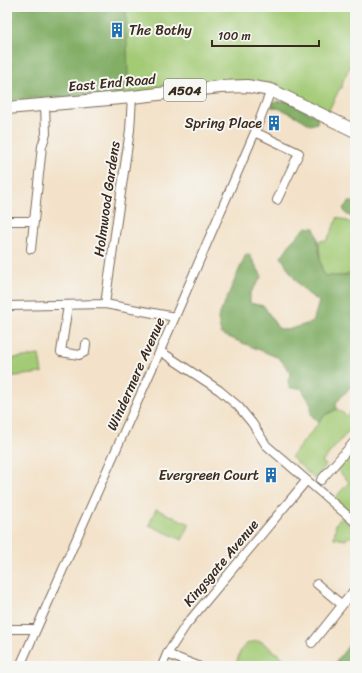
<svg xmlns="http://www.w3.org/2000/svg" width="362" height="673" viewBox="0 0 362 673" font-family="Sriracha,sans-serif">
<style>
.green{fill:#a3ca75;stroke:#6f7a4a}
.forest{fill:#82ae66;stroke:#5e6c42}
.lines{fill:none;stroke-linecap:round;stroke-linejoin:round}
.street-casing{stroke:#7b6a5a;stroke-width:10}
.primary-casing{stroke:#7b6a5a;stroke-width:14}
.street{stroke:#fff;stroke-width:8}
.primary{stroke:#fff;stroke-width:12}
.labels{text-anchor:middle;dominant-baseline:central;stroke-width:4;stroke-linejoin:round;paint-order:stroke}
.shield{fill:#f6f6f2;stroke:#73675e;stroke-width:1}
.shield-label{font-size:13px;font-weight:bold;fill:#3b2a1e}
.poi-label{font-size:14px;fill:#3b2a1e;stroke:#f6f6f2;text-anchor:end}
.street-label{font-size:14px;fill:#3b2a1e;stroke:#f6f6f2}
</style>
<rect width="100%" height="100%" fill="#f6f6f2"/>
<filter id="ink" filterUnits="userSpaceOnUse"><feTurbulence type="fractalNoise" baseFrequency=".025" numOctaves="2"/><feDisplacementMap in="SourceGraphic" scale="8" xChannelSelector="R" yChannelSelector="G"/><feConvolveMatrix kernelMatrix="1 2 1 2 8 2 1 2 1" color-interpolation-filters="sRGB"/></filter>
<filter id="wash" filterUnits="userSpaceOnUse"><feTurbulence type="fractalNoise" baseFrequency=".012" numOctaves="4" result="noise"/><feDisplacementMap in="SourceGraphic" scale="16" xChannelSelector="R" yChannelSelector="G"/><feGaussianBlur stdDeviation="0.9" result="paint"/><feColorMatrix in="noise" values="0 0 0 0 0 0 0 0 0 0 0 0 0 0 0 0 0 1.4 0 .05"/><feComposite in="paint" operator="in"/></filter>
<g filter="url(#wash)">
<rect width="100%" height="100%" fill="#f3e2c9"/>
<path class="green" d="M7,7H355V60H353L343,81L342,88H340L326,116L247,86L7,108Z
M338,217L355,225V263L351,273L344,276H325L321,269L319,241L327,240Z
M39,355L42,373L7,377V359Z
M355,408V427L353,426L322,462L326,465L315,479L291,457L325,415L337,409L347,416Z
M355,448V515L334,499L349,482L336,469Z
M156,509L190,524L182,540L149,525Z
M341,518L355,529V540L349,536L346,540L334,538L336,523Z
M258,641L262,642L294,666H235C241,651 240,643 258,641Z"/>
<path class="forest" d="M7,7H126L128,77L123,93L7,99Z
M278,101L288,102L318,117L317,123L310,125C303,119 280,107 271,107L272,102Z
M349,202H355V219L346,214L343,208Z
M306,227L314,228C321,244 317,261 325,276H344L355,272V382L336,403L337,409L325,415L318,422L311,415V404L301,388H290L288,381L291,373L279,358L221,334L218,318L246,254H249L262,276L250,294V303L264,306L278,328L287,330L313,322L319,301C299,290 293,276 281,257L292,241Z
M355,637V656L347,666H333Z"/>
</g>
<g filter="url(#ink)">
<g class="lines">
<defs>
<path id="street" d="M255,132L299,153L277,200
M7,221H34L31,249
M34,221L42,146L46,134L45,103
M105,304L130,130L132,97
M68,305L61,352L79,355L85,352L86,344
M7,306L105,304L175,317
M160,351L219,390L238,406L252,423L266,445L355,522
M321,480L355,441
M317,584L341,604
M7,629H36
M312,643L355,589
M167,654L198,666
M20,666L175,317L255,132L271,90
M162,666L167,654L186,625L306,481"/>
<path id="primary" d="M7,108L132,97L220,87L247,86L271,90L355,131"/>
</defs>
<use href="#street" class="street-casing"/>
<use href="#primary" class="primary-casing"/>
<use href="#street" class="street"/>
<use href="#primary" class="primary"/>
</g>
</g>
<defs>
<symbol id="building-bare" viewBox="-9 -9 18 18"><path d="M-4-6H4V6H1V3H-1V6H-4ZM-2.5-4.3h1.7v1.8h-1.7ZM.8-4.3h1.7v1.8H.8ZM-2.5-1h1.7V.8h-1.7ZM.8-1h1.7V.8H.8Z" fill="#1f6fb2" stroke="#f6f6f2" stroke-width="2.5" paint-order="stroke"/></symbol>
</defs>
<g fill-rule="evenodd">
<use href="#building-bare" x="106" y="19" width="22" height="22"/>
<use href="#building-bare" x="263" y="112" width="22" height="22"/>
<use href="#building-bare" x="260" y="464" width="22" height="22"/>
</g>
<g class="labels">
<rect class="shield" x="164" y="79" width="42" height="22" rx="3"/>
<g class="shield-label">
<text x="185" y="90">A504</text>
</g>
<g class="poi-label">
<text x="129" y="30" text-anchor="start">The Bothy</text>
<text x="262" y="123">Spring Place</text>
<text x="259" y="475">Evergreen Court</text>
</g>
<g class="street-label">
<text transform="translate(112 83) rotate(-5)">East End Road</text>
<text transform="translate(107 199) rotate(-82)">Holmwood Gardens</text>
<text transform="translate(136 374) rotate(-66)">Windermere Avenue</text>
<text transform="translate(221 563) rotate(-50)">Kingsgate Avenue</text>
</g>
</g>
<rect width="362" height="673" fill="none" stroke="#f6f6f2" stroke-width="24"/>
<path d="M212 40v6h107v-6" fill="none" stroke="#3b2a1e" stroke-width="2"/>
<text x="218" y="40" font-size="12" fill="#3b2a1e" stroke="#f6f6f2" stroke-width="3" paint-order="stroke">100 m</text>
</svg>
